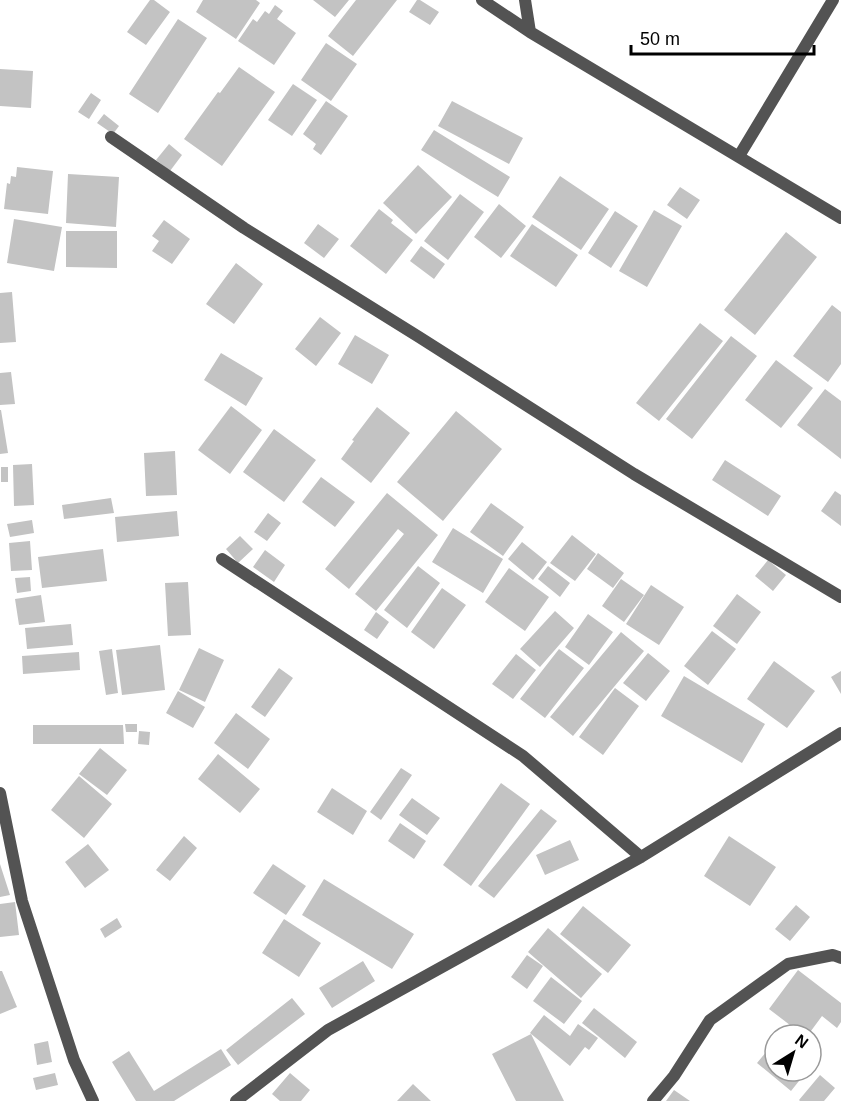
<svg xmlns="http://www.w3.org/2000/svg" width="841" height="1101" viewBox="0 0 841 1101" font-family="Helvetica,sans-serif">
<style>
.building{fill:#c3c3c3}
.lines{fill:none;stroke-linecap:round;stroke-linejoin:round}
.minor{stroke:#535353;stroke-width:12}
.tertiary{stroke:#535353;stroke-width:12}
</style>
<rect width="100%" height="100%" fill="#fff"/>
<path class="building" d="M150,0H154L170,12L146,45L127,32Z
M203,0H256L260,3L236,39L196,12Z
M313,0H349L335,17Z
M356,0H397L353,56L328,36Z
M417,0H420L439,12L430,25L409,12Z
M275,5L283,11L277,19L296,33L274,65L238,41L253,19L257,22L265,11L269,14Z
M178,19L207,38L158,113L129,94Z
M326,43L357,64L331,101L301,80Z
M239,67L275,92L222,166L184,139L218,92L220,93Z
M0,69L33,71L31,108L0,106Z
M293,84L317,100L292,136L268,120Z
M91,93L101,100L89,119L78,112Z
M326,101L348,116L321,155L313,149L316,144L303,134Z
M452,101L523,138L509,164L438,126Z
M104,114L119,126L113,134L97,123Z
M434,130L510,177L498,197L421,150Z
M169,144L182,155L170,171L156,160Z
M418,165L452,197L416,234L383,203Z
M17,167L53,171L48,214L4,209L7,183L10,184L11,176L16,177Z
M68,174L119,177L116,227L66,223Z
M560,176L609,209L581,250L532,217Z
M680,187L700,200L687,219L667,205Z
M460,194L484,212L448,260L424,241Z
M499,204L526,226L501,258L474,237Z
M379,209L393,220L391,223L413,240L386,274L350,246Z
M654,210L682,226L647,287L619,271Z
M615,211L638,226L611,268L588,253Z
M14,219L62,227L54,271L7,263Z
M164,220L190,239L172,264L152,251L159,241L152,236Z
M318,224L339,239L324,258L304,243Z
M532,224L578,255L556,287L510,256Z
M66,231H117V268L66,267Z
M786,232L817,257L755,335L724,310Z
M421,246L445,264L434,279L410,261Z
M236,263L263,284L234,324L206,304Z
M12,292L16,342L0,343V293Z
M832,305L841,312V364L828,382L793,356Z
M320,317L341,333L316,366L295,349Z
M700,323L723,341L659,421L636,403Z
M355,335L389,355L372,384L338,364Z
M731,336L757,356L692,439L666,419Z
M221,353L263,378L246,406L204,380Z
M776,360L813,388L781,428L745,400Z
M11,372L15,404L0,405V373Z
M825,389L841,401V459L797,425Z
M231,406L262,430L230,474L198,450Z
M377,407L410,433L371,483L341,459L354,441L352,440Z
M0,410H1L8,453L0,454Z
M456,411L502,449L443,521L397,482Z
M274,429L316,460L284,502L243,472Z
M175,451L177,495L146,496L144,453Z
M725,460L781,496L768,516L712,480Z
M32,464L34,505L14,506L13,465Z
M1,467H8V482H1Z
M321,477L355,502L335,527L302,502Z
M835,491L841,495V526L821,511Z
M387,493L438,535L376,611L355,594L404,534L398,529L349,589L325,569Z
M111,498L114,513L64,519L62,505Z
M491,503L524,527L503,556L470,532Z
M177,511L179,536L117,542L115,517Z
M268,513L281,523L267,541L254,532Z
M32,520L34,533L10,537L7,524Z
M453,528L503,559L483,593L432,562Z
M572,535L596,554L575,581L550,563Z
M240,536L253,549L238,563L226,549Z
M30,541L32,570L11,571L9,543Z
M522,542L547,562L533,580L508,559Z
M103,549L107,581L42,588L38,557Z
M265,550L285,565L274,582L253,567Z
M598,553L624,573L613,588L587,569Z
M768,560L786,575L773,591L755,576Z
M418,566L440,583L407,628L384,610Z
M548,566L570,583L560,597L538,579Z
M509,568L549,597L525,631L485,602Z
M30,577L31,591L17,593L15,578Z
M621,579L644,595L624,622L602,606Z
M188,582L191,635L168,636L165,583Z
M651,585L684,607L659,645L626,624Z
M442,588L466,605L434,649L411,632Z
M737,594L761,612L737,644L713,626Z
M41,595L45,622L19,625L15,599Z
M555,611L574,628L540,667L520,649Z
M376,612L389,622L377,639L364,630Z
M588,614L613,632L589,665L565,647Z
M71,624L73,645L27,649L25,628Z
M712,631L736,649L708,685L684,666Z
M621,632L644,651L573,736L550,717Z
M160,645L165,690L122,695L116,650Z
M199,648L224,660L205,702L179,690Z
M112,649L118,693L106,695L99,651Z
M559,649L584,668L545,718L520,699Z
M79,652L80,670L23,674L22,656Z
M648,653L670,671L646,701L623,683Z
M516,654L536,670L513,699L492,684Z
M774,661L815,691L787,728L747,699Z
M279,668L293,678L265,717L251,707Z
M841,671V694L831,677Z
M684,676L765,724L742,763L661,716Z
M615,688L639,706L603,755L579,737Z
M178,691L205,707L193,728L166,713Z
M236,713L270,739L248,769L214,743Z
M125,724H137V732H126Z
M33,725H123L124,744H33Z
M139,731L150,732L149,745L138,744Z
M100,748L127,770L107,795L79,774Z
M218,754L260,789L240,813L198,779Z
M401,768L412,775L381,820L370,812Z
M79,776L112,804L84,838L51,810Z
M501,783L530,804L471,886L443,865Z
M332,788L367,811L353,835L317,812Z
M412,798L440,818L427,835L399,815Z
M541,809L557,821L494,898L478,886Z
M400,823L426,841L414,859L388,841Z
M184,836L197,848L170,881L156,870Z
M729,836L776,867L750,906L704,876Z
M570,840L579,860L545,875L536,855Z
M88,844L109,870L85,888L65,862Z
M0,864L10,895L0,897Z
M273,864L306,886L286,915L253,893Z
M324,879L414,934L392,969L302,915Z
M15,902L19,935L0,937V904Z
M796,905L810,917L790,941L775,929Z
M583,906L631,945L608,973L560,934Z
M117,918L122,927L105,938L100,929Z
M284,919L321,943L299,977L262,953Z
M548,928L602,974L581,998L528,952Z
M527,955L543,966L527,989L511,977Z
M363,961L375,981L332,1008L319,988Z
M798,970L841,1003V1022L837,1028L822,1016L808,1035H803L769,1009Z
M0,971H2L17,1007L0,1014Z
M551,977L582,1001L564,1024L533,1001Z
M292,998L305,1014L238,1065L226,1050Z
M594,1008L637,1042L625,1058L582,1023Z
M544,1015L570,1036L578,1024L598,1038L589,1050L585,1047L570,1066L530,1033Z
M531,1034L564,1101H516L492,1054Z
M48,1041L52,1062L37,1065L34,1044Z
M775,1041V1071H807L791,1091L757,1063Z
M221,1049L231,1065L174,1101H136L112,1062L129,1051L154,1091Z
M55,1073L58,1085L36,1090L33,1078Z
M290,1073L310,1090L301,1101H280L272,1094Z
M820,1075L835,1088L824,1101H800L799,1100Z
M413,1084L431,1101H397Z
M674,1090L690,1101H666Z"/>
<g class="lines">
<path class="minor" d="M482,0L530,32L841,218
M525,0L530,32
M111,137L244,228L419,337L634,474L841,597
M739,156L833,0
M222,559L523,756L641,857
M236,1101L328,1030L641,857L841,733
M653,1101L674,1076L710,1020L788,964L833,955L841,958"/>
<path class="tertiary" d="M0,793L22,901L74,1060L93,1101"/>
</g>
<g transform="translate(793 1053) rotate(37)"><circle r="28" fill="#ffffff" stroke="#999999" stroke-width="1.5"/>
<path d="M0-4.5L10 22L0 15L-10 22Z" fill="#000000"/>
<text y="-9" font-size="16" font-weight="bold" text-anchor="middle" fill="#000000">N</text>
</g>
<path d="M631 45v9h183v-9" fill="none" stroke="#000000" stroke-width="3"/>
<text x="640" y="45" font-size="18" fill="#000000" stroke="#ffffff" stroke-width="4.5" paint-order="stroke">50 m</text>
</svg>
